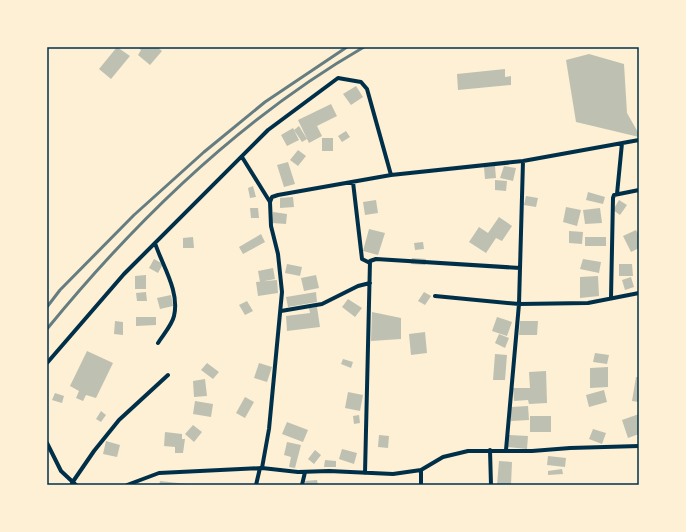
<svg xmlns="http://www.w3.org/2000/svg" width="686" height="532" viewBox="0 0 686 532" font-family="'PT Sans Narrow',sans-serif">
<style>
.building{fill:#bec0b2}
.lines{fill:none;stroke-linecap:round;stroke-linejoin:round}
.minor{stroke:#003049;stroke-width:4}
.rail{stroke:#657d81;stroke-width:3}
.neatline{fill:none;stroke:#003049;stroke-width:1.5}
</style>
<rect width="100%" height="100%" fill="#fdf0d5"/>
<path class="building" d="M117,47L130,56L111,79L99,69Z
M138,47H157L162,51L150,65L138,55L141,50Z
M589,54L624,64L627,113L639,134V137L576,122L566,60Z
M505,69V77L511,76V85L458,90L457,74Z
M356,86L363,97L351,105L343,94Z
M331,104L337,116L317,126L322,136L309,143L298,120Z
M299,126L307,139L302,142L294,130Z
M293,128L299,140L287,146L281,135Z
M346,131L350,137L342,142L338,136Z
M322,138H333V151H322Z
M298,150L306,156L298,166L290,160Z
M288,162L295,184L284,187L277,165Z
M495,166L496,178L485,179L484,167Z
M504,166L516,168L513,181L500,178Z
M495,180L507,181L506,191L495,190Z
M253,186L256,197L250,198L248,188Z
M588,192L605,197L603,204L586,200Z
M526,196L538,198L536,207L524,205Z
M293,197L294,207L280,208V198Z
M376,200L378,213L365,215L363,202Z
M619,200L627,205L620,215L613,210Z
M566,207L581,210L577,226L563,222Z
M250,208H258L259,218H251Z
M600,208L602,223L585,224L583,210Z
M273,212L287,214L286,224L272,223Z
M499,217L512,226L502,241L496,238L486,253L469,242L479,227L488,233Z
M369,229L385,233L378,255L363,251Z
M636,230L639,236V248L631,252L623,236Z
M569,231L583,232L582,244L569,243Z
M261,234L265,242L243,254L239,247Z
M193,237L194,248H183V238Z
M585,237H606V246H585Z
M423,242L424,249L415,250L414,243Z
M412,258L426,259L425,265L411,264Z
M154,259L163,264L158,273L149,268Z
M583,259L601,262L599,273L580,269Z
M287,264L302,267L300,276L285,273Z
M619,264H632L633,276H619Z
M273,268L275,279L260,282L258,271Z
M146,275V289H135V276Z
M316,275L319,288L304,291L301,278Z
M598,276L599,296L580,298V277Z
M631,277L634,287L625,290L622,280Z
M277,280L278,293L258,296L256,282Z
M146,292L147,301H137L136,293Z
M316,292L317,302L288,307L286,297Z
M424,292L431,296L425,305L418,301Z
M171,295L173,306L160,309L157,298Z
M348,299L362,308L355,317L342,307Z
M247,301L253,311L245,315L239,305Z
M317,307L320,327L287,331L286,316L310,313L309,308Z
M372,312L401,318V339L371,341Z
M136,317H156V325L136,326Z
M497,317L512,322L507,336L492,331Z
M115,321L123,322V335L114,334Z
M520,321H538L537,335H519Z
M425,332L427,353L411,355L409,334Z
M499,334L509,338L505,348L495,343Z
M87,351L113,363L96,398L86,395L83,401L76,398L79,391L70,386Z
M595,353L609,355L607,364L593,362Z
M495,354L507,355L505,380H493Z
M343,359L353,362L351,368L341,364Z
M207,363L219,372L213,379L201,370Z
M259,363L272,367L267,382L254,378Z
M608,367V387L590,388V368Z
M546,371L547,403L529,404L528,400L514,401L513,388H530L529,372Z
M636,377H639V402L632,401Z
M205,379L207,396L194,397L193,381Z
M604,390L607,402L589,407L586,395Z
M348,392L363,395L360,411L345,408Z
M55,393L64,396L62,403L52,400Z
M245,397L254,402L245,418L236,413Z
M195,401L213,404L211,417L193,414Z
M528,406L529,420L511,421V407Z
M101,411L106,415L101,422L96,419Z
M639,414V434L628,438L622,420Z
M359,415L360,423L354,424L353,416Z
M530,416H551V432H530Z
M287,422L308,430L303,442L282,434Z
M193,425L202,432L194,442L185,434Z
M593,429L606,433L602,444L589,439Z
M165,432L182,434V439H185L183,453H175V447L164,446Z
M379,435L389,436L388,448L378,447Z
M509,435L528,436L527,449L508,447Z
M106,441L120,445L117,457L103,454Z
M287,442L301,445L295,468L289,467L291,457L284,455Z
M342,449L357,453L354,464L339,459Z
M315,450L321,455L314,464L308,459Z
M548,456L566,458L565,467L547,465Z
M325,460L336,461V467H324Z
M499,461L512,462L511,485H497Z
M562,469L563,474L548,475V471Z
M317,480L318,485H306L305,481Z
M160,481L187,484V485H159Z"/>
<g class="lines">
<path class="minor" d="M242,157L270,202
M353,182L362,259L370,263
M617,194L622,143
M155,243C162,265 180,291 174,316C172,325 163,335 158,343
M435,296L519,304L588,303L639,293
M611,298L613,198L614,195L639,190
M281,311L322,304L358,286L370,283
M47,363L124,274L268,130L338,78L361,82L367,89L391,175L523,161L639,140
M47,443L61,471L76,485
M490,450L491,485
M506,450L519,304L523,161
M262,468L269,429L282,292L278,254L271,226L270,202L272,197L278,195L391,175
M365,473L370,261L376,259L520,268
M72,483L94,451L119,420L168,375
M127,485L159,473L262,468L298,472L329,471L393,474L421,470L443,457L468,451H532L570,448L639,446
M256,485L260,468
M302,485L305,472
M421,485V470"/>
<path class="rail" d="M47,307L60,290L134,215L204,152L265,102L347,47
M47,329C136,220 241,118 364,47"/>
</g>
<rect width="686" height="532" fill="none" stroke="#fdf0d5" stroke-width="96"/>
<rect x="48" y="48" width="590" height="436" class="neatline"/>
</svg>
